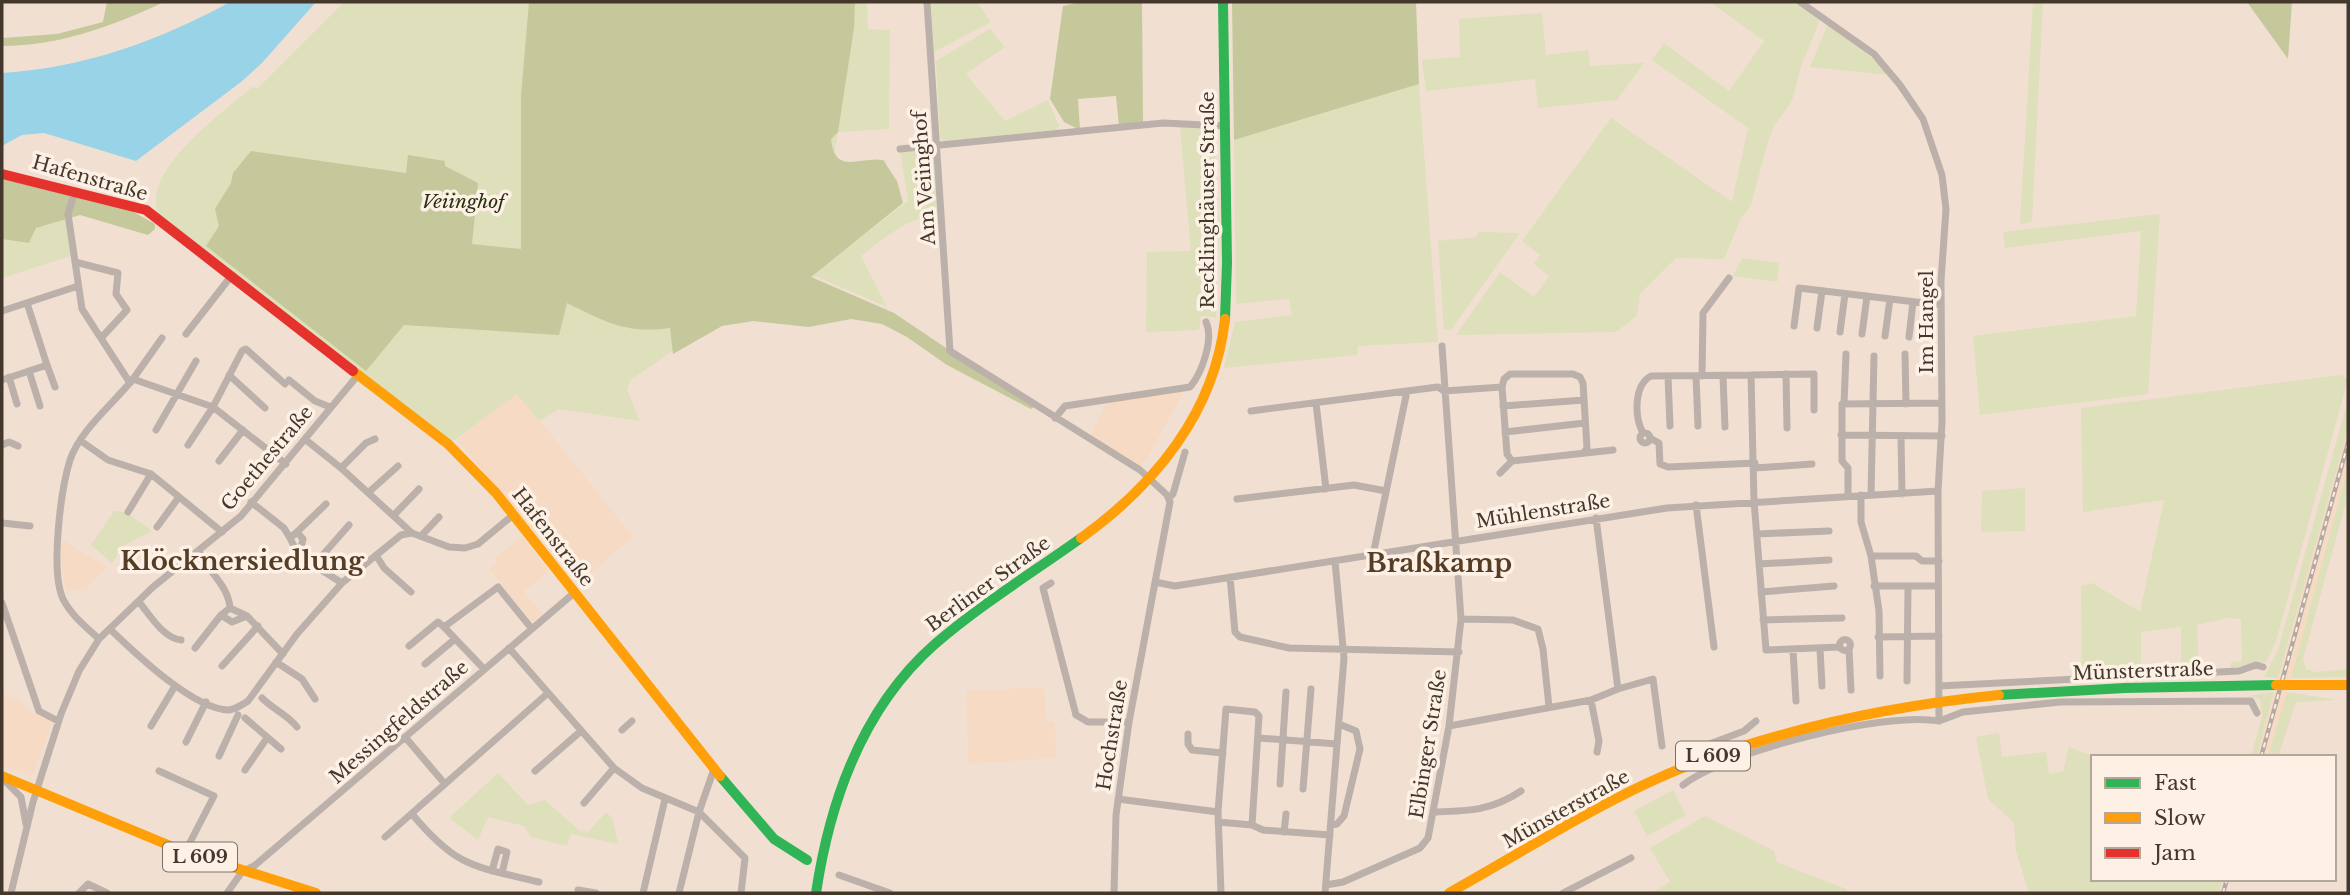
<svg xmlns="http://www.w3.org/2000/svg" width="2350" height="895" viewBox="0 0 2350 895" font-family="'Libre Baskerville',serif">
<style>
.built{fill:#f6dac3}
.green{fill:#dedfbb}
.forest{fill:#c4c89a}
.water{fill:#99d3e8}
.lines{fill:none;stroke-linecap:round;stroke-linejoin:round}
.street{stroke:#bcb0aa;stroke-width:7}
.fast{stroke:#30b455;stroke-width:10}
.slow{stroke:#ff9f0a;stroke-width:10}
.jam{stroke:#e5322d;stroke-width:10}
.rail-casing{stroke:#b5a9a2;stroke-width:4.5}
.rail{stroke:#fdf1e6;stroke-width:2;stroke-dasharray:5;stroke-linecap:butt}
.slow-bridge{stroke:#ff9f0a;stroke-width:10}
.labels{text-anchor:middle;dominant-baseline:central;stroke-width:7;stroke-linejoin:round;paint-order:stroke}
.shield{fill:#fdf1e6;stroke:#7c7064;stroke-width:2}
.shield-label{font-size:18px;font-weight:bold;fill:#44382d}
.street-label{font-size:19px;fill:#44382d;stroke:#fdf1e6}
.park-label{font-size:19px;font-style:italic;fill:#272f10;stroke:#fdf1e6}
.district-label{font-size:26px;font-weight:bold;fill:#553d26;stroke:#fdf1e6}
</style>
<rect width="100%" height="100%" fill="#f1e0d2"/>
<path class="built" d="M1185,390L1142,467L1089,437L1109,398Z
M517,392L633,537L578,583L457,440Z
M2348,429V467L2287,692L2268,757H2257Z
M522,536L549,571L524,591L542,614L532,622L489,569L498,563L494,559Z
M65,541L107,567L85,589L66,591L61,561L62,543Z
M1044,687L1046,722H1055L1056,758L968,764L966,691Z
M2,695L23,703L29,711L53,722L33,774L29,776L2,765Z"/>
<path class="green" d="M344,2H867L868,29L890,30L889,129L838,132L833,158L847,164L885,160L900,201L813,269L814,273L908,201L900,150L936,147L940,214C908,217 886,237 861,256L887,307L815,276L817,311L721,326L688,340L631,380L627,389L640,421L559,409L539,421L517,394L452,442L159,216C139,171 223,113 252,87L258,88Z
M931,2H977L991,22L934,52Z
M1710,2H1794L1820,20L1801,66L1792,101L1774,126L1768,142L1751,205L1741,218L1724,259L1676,258L1640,294L1637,316L1616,332L1456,335L1500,272L1534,297L1549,276L1534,264L1540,255L1522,241L1611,118L1732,202L1748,128L1652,60L1664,43L1729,91L1764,41Z
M2033,2H2043L2032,222L2020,224Z
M1542,13L1546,55L1588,50L1590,66L1644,63L1617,100L1538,108L1535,79L1426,91L1422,60L1460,57L1459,19Z
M1828,24L1859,45L1889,75L1810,67Z
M990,29L1005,47L966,74L1005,121L1048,100L1059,126L1056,130L944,141L940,138L936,61Z
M1419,84L1438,342L1358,346L1357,355L1224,368L1235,322L1292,315L1289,299L1236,304L1234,140Z
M1180,127L1214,128L1219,226L1216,317L1201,316L1199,330L1146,332L1147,252L1191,251Z
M2160,214L2148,394L1980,415L1973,336L2136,316L2141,231L2005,248L2003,232Z
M66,219L71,256L2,278V239L29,243L36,228Z
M1478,232L1520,233L1451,330L1444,329L1438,241L1476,237Z
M1742,258L1779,263L1777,282L1733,276Z
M2341,375L2348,379L2276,641L2266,662L2231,668V662L2242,661L2241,619L2228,618L2197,625L2199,670L2181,671V627L2141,632V671L2082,674L2081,586L2092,583L2140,612L2164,500L2083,512L2081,408Z
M2348,400V429L2278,678L2264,677L2278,650Z
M2348,467V495L2303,659L2306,669L2314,672L2348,669V677L2291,678Z
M2025,488V531L1981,532L1982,491Z
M114,511L126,512L152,531L123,546L112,563L91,545Z
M2274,692L2257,757H2251L2262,716L2260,699L2248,696Z
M2287,692L2337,700L2296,702L2278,757H2268Z
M1999,733L2002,757L2046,752L2049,774L2063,771L2069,747L2095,757H2093V879H2223L2219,893H2029L2016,851L2014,823L1988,799L1976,737Z
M498,773L528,805L545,800L580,831L588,832L606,812L613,819L618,844L571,834L567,846L531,837L524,826L488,817L478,840L449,818Z
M1673,790L1686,815L1647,836L1634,811Z
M1705,816L1774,851L1777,862L1846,889L1848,893H1651L1670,882L1650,848Z"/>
<path class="forest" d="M107,2H164C113,26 59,46 2,46V38L57,34L103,22Z
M529,2H855L854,28L838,132L831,139C835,176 859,156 883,160L897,181L903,203L811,277L894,313L1034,407L1031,409L947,365L907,337L882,324L851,319L809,327L753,321L722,326L673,354L670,328C625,334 606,322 567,303L559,335L404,325L366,371L206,246L219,226L215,209L231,183L233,173L251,151L406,173L408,155L445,161V166L478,183L472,244L521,249V96Z
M1081,2H1142L1143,123L1119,126L1116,96L1078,99L1080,130L1064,122L1050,99L1063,6Z
M1232,2H1416L1419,84L1234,140Z
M2247,2H2292L2288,59Z
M2,179L130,210L155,224V229L148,235L80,215L36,228L29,243L2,239Z"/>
<path class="water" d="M230,2H316L262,63L241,82L136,161L44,133L22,135L2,146V73C83,68 159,41 230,2Z"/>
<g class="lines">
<path class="street" d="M927,2L950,351L1140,470L1167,495L1170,502L1129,722L1116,815L1114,893
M900,149L1163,123L1225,126
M75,191L68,214L82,309L130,383
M75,262L118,273L116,294L127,310L102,337
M2,311L78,286
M1794,326L1799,288L1941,305
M1817,328L1822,291
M1840,332L1845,294
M186,334L232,275
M1862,334L1867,296
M1885,336L1890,299
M1909,337L1913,302
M1905,354L1906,404
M47,365L55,387
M29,371L40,406
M1786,374L1787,428
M229,375L265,408
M1751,375L1814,374V410
M1668,376L1670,426
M1696,376L1698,426
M1702,376L1703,313L1729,278
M1723,376L1725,427
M9,377L17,404
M133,379L162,338
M2,380L47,365L27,303
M289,380L315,401L330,407
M1316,403L1326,489
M1844,404L1846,354
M1503,406L1584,400
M1251,411L1438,387L1444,391L1502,387L1504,379L1510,374H1573L1580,377L1583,383L1587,448L1584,452
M1055,418L1065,406L1190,387C1202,373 1214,339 1206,322
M156,430L196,361
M1505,432L1585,423
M1640 438a5 5 0 1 1 10 0a5 5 0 1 1-10 0Z
M1643,433C1634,416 1634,385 1651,376L1751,375L1754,501L1766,650L1839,647
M1841,435L1942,436
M1901,437L1902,494
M1650,438L1659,443L1660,464L1668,467L1755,463
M306,440L341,468L412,533L449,547L465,548L478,544L513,515
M81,441L108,460L151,474L222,532
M2,445L9,442L18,446
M188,445L213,407L242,351L246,349L285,384
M219,461L243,430
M1512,461L1613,450
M341,468L366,443L375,439
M1755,468L1812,464
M1500,473L1512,461L1507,454L1502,387
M369,492L398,466
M1861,495V522L1871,556L1879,611L1880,676
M1871,495L1874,356
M1848,496V468L1842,461V404L1942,403
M1169,498L1173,494L1185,452
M1237,499L1354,485L1386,491
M251,502L284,528L290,538
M1696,505L1714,647
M128,512L151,474
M394,515L419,489
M2,523L30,526
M157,527L179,497
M297,532L326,504
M1757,534L1829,531
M422,535L439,517
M199,551C208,573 228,584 230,608
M376,555L384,568L411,592
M1373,555L1407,391
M299,556L303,539L297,532L290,538L299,556L342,583
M1871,556H1916L1922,561H1939
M1759,564L1829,560
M314,565L349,525
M1230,577L1235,632L1240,637L1289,648L1459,652
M1155,582L1175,586L1667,508L1938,491
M1051,583L1043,588L1076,715L1088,722H1129
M1874,586H1938
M1761,592L1834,586
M139,602C150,615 163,638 181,640
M2,603L39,711L58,721
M247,616L232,622L221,615L230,608L247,616L283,654
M1461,619L1513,620L1538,629L1543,649L1549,707
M1763,620L1842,618
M111,630C135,653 194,710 229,710C236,709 242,705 248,701L297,634L342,583L401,535L412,533
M1878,637L1939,636
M99,639C86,627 71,615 63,599C50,571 61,489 70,460C80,430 114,403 133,379L213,407L286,464
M1839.5 645a5.5 5.5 0 1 1 11 0a5.5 5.5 0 1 1-11 0Z
M409,646L438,622L444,627
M195,648L221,615
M509,648L614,768L642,788L699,812L745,858L741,893
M1820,649L1822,686
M1849,649L1851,690
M1793,650L1796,701
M276,662L302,679L315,699
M425,664L455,639
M222,666L258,626
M484,669L444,627L498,587L532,629
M1907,681L1908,586
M1939,686L2239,671L2256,665L2263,667
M1618,689L1653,679L1662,746
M262,698C274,710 288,715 297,727
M1591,700L1599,741L1597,752
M245,718L281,749
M1939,721L1963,712L2060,702L2251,701L2257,713
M151,726L175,686
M1449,726L1591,700L1618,689L1596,518
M622,730L632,721
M1188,734V744L1192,750L1223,753
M405,737L445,784
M1259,738L1337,744
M186,742L206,702
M219,756L238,715
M1702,760L1699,748L1744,731L1756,721
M245,770L267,738
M159,771L214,796L185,852
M535,771L581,731
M4,780L21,797L26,824
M1280,784L1286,692
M1683,785C1727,751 1884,711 1939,721L1938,491L1942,422L1941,281L1946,209L1942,175L1923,119L1900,85L1874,54L1800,2
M1303,789L1311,689
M1118,799L1218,812L1221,893
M584,803L614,768
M1218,812L1226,709L1255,712L1259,716L1252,825L1218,822
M1433,812C1468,811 1491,811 1521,791
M412,814C457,868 473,866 539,882
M1252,825L1263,830L1330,835
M1331,825L1337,824L1344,816L1360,749L1356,731L1339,724
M1284,832L1286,814
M385,837L548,693
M492,871L498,849L507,852L502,873
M839,875L890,893
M1326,885L1343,882L1420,848L1428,838L1449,726L1461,619L1442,346
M578,890L596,893
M11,893L33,802L61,714L79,671L99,639L153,587L241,516L358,375
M79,893L88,884L107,893
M227,893L242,872L254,866L574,593
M643,893L665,799
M679,893L699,812L714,769
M1325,893L1344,658L1335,561
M1563,893L1631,858"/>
<path class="fast" d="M1223,2L1227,263L1225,319
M1999,695L2125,688L2276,685
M720,776L774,839L807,860
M816,893C830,800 862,708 935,644C980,605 1032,573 1081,538"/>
<path class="slow" d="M353,371L448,444L496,493L720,776
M1081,538C1155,485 1215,412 1225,319
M2289,685H2348
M2,776L185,852L316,893
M1449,893C1530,848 1616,791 1703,760C1799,725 1898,705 1999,695"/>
<path class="jam" d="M2,174L146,210L353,371"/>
<defs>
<path id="rail" d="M2261,757L2348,443
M2223,893L2227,879"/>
</defs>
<use href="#rail" class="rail-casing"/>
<use href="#rail" class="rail"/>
<path class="slow-bridge" d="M2276,685H2289"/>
</g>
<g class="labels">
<g class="shield">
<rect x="1676" y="741.5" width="74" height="29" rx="5"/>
<rect x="163" y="842.5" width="74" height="29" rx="5"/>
</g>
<g class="shield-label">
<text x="1713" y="756">L 609</text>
<text x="200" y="857">L 609</text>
</g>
<g class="street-label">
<text transform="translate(90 178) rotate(16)">Hafenstraße</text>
<text transform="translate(924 178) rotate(-94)">Am Veiinghof</text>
<text transform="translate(1207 200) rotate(-90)">Recklinghäuser Straße</text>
<text transform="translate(1926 322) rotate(-90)">Im Hangel</text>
<text transform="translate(267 458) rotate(-50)">Goethestraße</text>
<text transform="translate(1543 511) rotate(-9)">Mühlenstraße</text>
<text transform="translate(553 537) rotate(52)">Hafenstraße</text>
<text transform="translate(988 584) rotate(-36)">Berliner Straße</text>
<text transform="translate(2143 671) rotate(-2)">Münsterstraße</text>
<text transform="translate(399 722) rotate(-41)">Messingfeldstraße</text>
<text transform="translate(1112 735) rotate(-81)">Hochstraße</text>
<text transform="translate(1428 744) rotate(-81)">Elbinger Straße</text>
<text transform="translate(1566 809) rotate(-29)">Münsterstraße</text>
</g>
<g class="park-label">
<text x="463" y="201">Veiinghof</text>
</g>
<g class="district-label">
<text x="242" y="561">Klöcknersiedlung</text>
<text x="1439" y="563">Braßkamp</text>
</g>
</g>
<rect width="2350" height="895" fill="none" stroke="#44382d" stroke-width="7"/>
<rect x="2091" y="755" width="245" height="126" fill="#fdf1e6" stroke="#b3a79c" stroke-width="2"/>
<rect x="2105" y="778" width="35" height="10" fill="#30b455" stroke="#b3a79c" stroke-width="2"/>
<text x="2154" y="790" font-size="21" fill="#44382d">Fast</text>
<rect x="2105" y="813" width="35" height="10" fill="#ff9f0a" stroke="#b3a79c" stroke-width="2"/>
<text x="2154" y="825" font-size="21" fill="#44382d">Slow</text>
<rect x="2105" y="848" width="35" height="10" fill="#e5322d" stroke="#b3a79c" stroke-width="2"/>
<text x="2154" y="860" font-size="21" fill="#44382d">Jam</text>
</svg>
